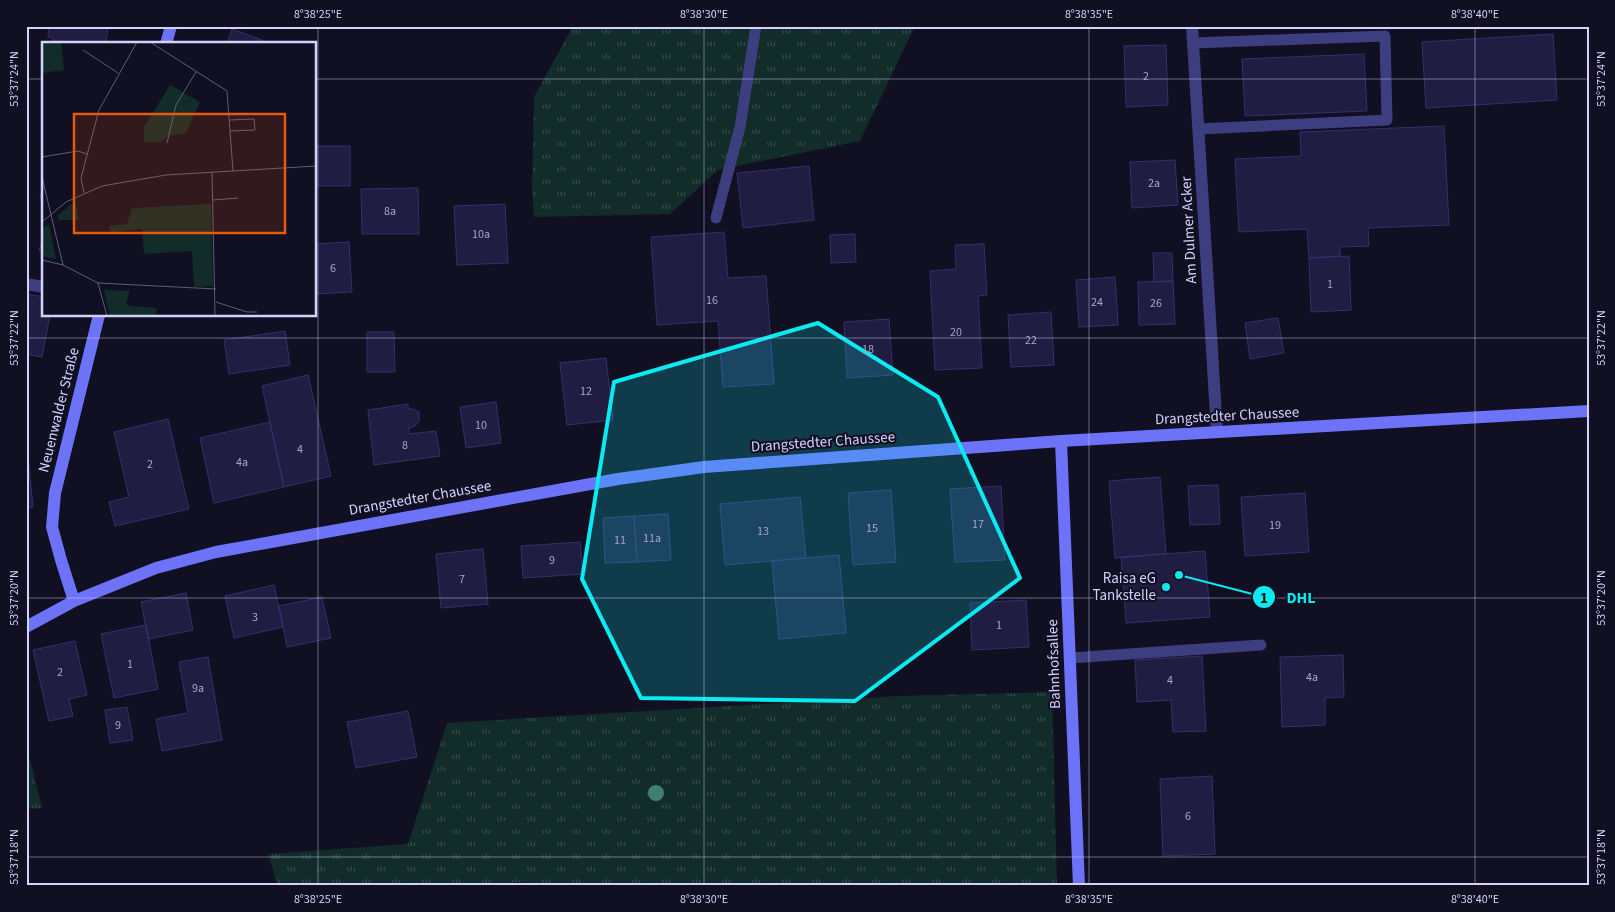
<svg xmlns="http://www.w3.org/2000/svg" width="1615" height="912" viewBox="0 0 1615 912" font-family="'Source Sans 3',sans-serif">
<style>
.grass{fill:url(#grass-tufts)}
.building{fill:#211c42;stroke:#372f6d}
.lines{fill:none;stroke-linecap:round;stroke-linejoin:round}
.lane{stroke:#3c3e7f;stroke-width:11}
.street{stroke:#3c3e7f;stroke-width:12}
.secondary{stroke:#6d73f9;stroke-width:12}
.tree{fill:#3d7f72}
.marked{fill:#0aeaf1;fill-opacity:0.2;stroke:#0aeaf1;stroke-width:4;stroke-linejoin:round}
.ticks{fill:none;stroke:#d4d2fd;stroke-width:1;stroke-opacity:0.45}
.poi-dot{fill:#0aeaf1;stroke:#110f22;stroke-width:2}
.labels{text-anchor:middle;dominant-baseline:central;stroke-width:4;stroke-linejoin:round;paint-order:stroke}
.number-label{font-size:12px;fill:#a7a4ce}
.street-label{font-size:15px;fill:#d4d2fd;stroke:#110f22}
.poi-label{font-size:15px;fill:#d4d2fd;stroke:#110f22;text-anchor:end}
.inset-road{fill:none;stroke:#5f5d7a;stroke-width:1}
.view{fill:#e8590c;fill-opacity:0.15;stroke:#e8590c;stroke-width:2.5}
.inset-edge{fill:none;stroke:#d4d2fd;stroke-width:2.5}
.leader{fill:none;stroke:#0aeaf1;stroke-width:2}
.callout-dot{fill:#0aeaf1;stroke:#110f22;stroke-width:2}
.mark-label{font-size:15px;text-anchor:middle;font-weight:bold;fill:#111}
.callout-label{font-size:16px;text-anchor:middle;font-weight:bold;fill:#0aeaf1;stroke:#110f22;stroke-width:4;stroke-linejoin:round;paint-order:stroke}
.neatline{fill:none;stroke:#d4d2fd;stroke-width:2}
.ticks-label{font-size:12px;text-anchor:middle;fill:#d4d2fd}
</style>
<defs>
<pattern id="grass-tufts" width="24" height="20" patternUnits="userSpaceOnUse" patternTransform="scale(1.25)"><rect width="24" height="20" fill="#122c29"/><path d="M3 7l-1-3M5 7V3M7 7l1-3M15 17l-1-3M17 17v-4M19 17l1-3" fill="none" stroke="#344a49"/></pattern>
</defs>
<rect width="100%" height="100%" fill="#110f22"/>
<path class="grass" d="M573,26H915L860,141L718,170L670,214L534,217L532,189L534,97Z
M1052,692L1057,886H523L522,882L471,886H278L268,854L408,844L447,723L899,696Z
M26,743L42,808L26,809Z"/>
<path class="building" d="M49,26H108L106,44H52L53,38L48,37Z
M232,29L273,44H227Z
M1553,34L1557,100L1426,108L1422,42Z
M1166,45L1168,105L1126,107L1124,46Z
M1364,54L1367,111L1245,116L1242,59Z
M1444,126L1449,225L1368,228L1369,246L1340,247V256L1309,258L1307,229L1239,232L1235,159L1301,156L1300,132Z
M315,146H350V186H315Z
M1175,160L1178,205L1132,208L1130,162Z
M809,166L814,220L743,228L737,173Z
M44,182V199L40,198Z
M418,188L419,234H362L361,189Z
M505,204L508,263L457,265L454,206Z
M724,232L728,278L766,276L774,384L723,387L718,321L657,325L651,237Z
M855,234L856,262L831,263L830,235Z
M44,236V252L39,250Z
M349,242L352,292L315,294V244Z
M984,244L987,295L978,296L982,368L935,370L930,271L956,269L955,245Z
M1153,253H1172L1173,281L1154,282Z
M1349,256L1351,310L1311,312L1309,258Z
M1115,277L1118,325L1079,327L1076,280Z
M1173,281L1175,324L1139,325L1138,282Z
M26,294L44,297V315H50L42,357L26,354Z
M1051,312L1054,365L1011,367L1008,315Z
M1278,318L1284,353L1250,359L1245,323Z
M889,319L893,375L847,378L844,322Z
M285,331L290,365L229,374L224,340Z
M367,332H394L395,372H367Z
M606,358L613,420L567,425L560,363Z
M308,375L331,476L284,487L262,386Z
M496,402L501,443L466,448L460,407Z
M408,404V409H413L419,412V421L415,426L409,428V434L436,431L440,456L374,465L368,410Z
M168,419L189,509L115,526L109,502L129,497L114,432Z
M270,422L284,487L214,503L200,438Z
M26,435L33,507L26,508Z
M1160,477L1166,554L1115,558L1109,481Z
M1218,485L1220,524L1190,525L1188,486Z
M1001,486L1005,560L955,562L950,489Z
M891,490L896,562L853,565L848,493Z
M1305,493L1309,552L1245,556L1241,497Z
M800,497L806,558L725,565L720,504Z
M668,514L671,560L637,562L634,516Z
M634,516L637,562L605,563L603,518Z
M580,542L583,574L523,578L521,546Z
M483,549L488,604L441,608L436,554Z
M1205,551L1210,617L1126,623L1121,557Z
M839,555L846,633L779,639L772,561Z
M274,585L283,627L234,638L225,596Z
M186,593L193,630L148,639L141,602Z
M322,597L331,638L287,647L279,606Z
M1026,600L1029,647L972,650L970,603Z
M146,625L158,689L114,698L101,634Z
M75,641L87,695L69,699L73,716L49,721L33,650Z
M1343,655L1344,697L1325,698V725L1282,727L1280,657Z
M1202,656L1206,731L1173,732L1171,700L1137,702L1135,660Z
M208,657L222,740L162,751L156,719L188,713L179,662Z
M127,707L133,740L110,743L105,710Z
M408,711L417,757L356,768L347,722Z
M1212,776L1215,854L1163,856L1160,779Z"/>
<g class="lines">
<path class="lane" d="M1193,43L1385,36L1387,120L1199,129
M716,218L740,127L756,26
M1070,658L1261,645"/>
<path class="street" d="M1192,26L1217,432
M26,284L44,287"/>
<path class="secondary" d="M166,44L171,26
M1061,441L1079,886
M74,601L61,560L52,527L55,493L99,315
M26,627L74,601L156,568L216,552L618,479L704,467L1061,441L1589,411"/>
</g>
<circle class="tree" cx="656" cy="793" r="8"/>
<path class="marked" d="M818,323L938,397L1020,578L855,701L641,698L582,579L614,382Z"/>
<path class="ticks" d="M318,26V886M704,26V886M1089,26V886M1475,26V886M26,79H44M315,79H1589M26,338H1589M26,598H1589M26,857H1589"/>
<circle class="poi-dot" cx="1166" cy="587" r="5"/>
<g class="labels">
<g class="number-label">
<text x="1146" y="76">2</text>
<text x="1154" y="183">2a</text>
<text x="390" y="211">8a</text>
<text x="481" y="234">10a</text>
<text x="333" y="268">6</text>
<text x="1330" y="284">1</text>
<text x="712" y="300">16</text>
<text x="1097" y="302">24</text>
<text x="1156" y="303">26</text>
<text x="956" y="332">20</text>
<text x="1031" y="340">22</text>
<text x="868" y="349">18</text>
<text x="586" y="391">12</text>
<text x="481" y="425">10</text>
<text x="405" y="445">8</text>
<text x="300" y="449">4</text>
<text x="242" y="462">4a</text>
<text x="150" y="464">2</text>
<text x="978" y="524">17</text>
<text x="1275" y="525">19</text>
<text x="872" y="528">15</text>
<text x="763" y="531">13</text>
<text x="652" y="538">11a</text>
<text x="620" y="540">11</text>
<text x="552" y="560">9</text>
<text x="462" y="579">7</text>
<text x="255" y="617">3</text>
<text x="999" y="625">1</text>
<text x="130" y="664">1</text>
<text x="60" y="672">2</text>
<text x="1312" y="677">4a</text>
<text x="1170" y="680">4</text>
<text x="198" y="688">9a</text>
<text x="118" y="725">9</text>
<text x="1188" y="816">6</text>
</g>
<g class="street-label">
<text transform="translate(1189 230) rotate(-93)">Am Dulmer Acker</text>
<text transform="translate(59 410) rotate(-76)">Neuenwalder Straße</text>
<text transform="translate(1227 416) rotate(-3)">Drangstedter Chaussee</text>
<text transform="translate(823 442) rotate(-4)">Drangstedter Chaussee</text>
<text transform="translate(420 498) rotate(-10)">Drangstedter Chaussee</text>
<text transform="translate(1054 664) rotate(-92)">Bahnhofsallee</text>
</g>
<g class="poi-label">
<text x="1156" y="578">Raisa eG<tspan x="1156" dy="17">Tankstelle</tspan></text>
</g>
</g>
<g transform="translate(42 42)">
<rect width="274" height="274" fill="#110f22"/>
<path d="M128,43L158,60L144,91L126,94L119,100H102V85ZM33,159L37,178H17L15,174ZM169,162L171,244L152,245L150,209L102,212L100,187L69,190L67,184L85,182L90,166ZM7,182L14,217L0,214V187Z" fill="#122c29"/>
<path d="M62,248L88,249L84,261L88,264L115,266L113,274H68Z" fill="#122c29"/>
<path d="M0,0H19L22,28L0,31Z" fill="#122c29"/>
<path class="inset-road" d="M108,0L185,49L191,129M41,8L76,31M188,78L212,77L213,88L188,89M125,101L134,63L154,30M0,115L36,109L45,112M170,130L173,274M0,135L21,223M42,151L39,136L57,68L95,0M171,158L196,156M0,180L24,160L60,144L124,133L274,124M0,218L21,223L56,241L174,247M56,241L65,274M174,260L205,270H215"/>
<path class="view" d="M32,72H243V191H32Z"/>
<rect width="274" height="274" class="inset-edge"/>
</g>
<path class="leader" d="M1179 575L1264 597"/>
<g class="callout-dot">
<circle cx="1179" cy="575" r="5"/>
<circle cx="1264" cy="597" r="12"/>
</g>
<g class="mark-label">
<text x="1264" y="603">1</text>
</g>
<g class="callout-label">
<text x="1301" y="603">DHL</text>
</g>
<rect width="1615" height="912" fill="none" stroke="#110f22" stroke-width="55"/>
<rect x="28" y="28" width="1560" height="856" class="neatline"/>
<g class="ticks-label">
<text x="318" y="18">8°38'25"E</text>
<text x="704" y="18">8°38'30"E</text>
<text x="1089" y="18">8°38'35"E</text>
<text x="1475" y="18">8°38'40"E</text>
<text transform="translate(14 79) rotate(-90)" y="4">53°37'24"N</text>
<text transform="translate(1601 79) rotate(-90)" y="4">53°37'24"N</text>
<text transform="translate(14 338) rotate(-90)" y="4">53°37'22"N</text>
<text transform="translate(1601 338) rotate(-90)" y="4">53°37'22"N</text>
<text transform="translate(14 598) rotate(-90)" y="4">53°37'20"N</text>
<text transform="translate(1601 598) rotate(-90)" y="4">53°37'20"N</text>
<text transform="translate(14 857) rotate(-90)" y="4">53°37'18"N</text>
<text transform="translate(1601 857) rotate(-90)" y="4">53°37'18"N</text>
<text x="318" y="903">8°38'25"E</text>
<text x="704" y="903">8°38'30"E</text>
<text x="1089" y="903">8°38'35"E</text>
<text x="1475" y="903">8°38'40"E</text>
</g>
</svg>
